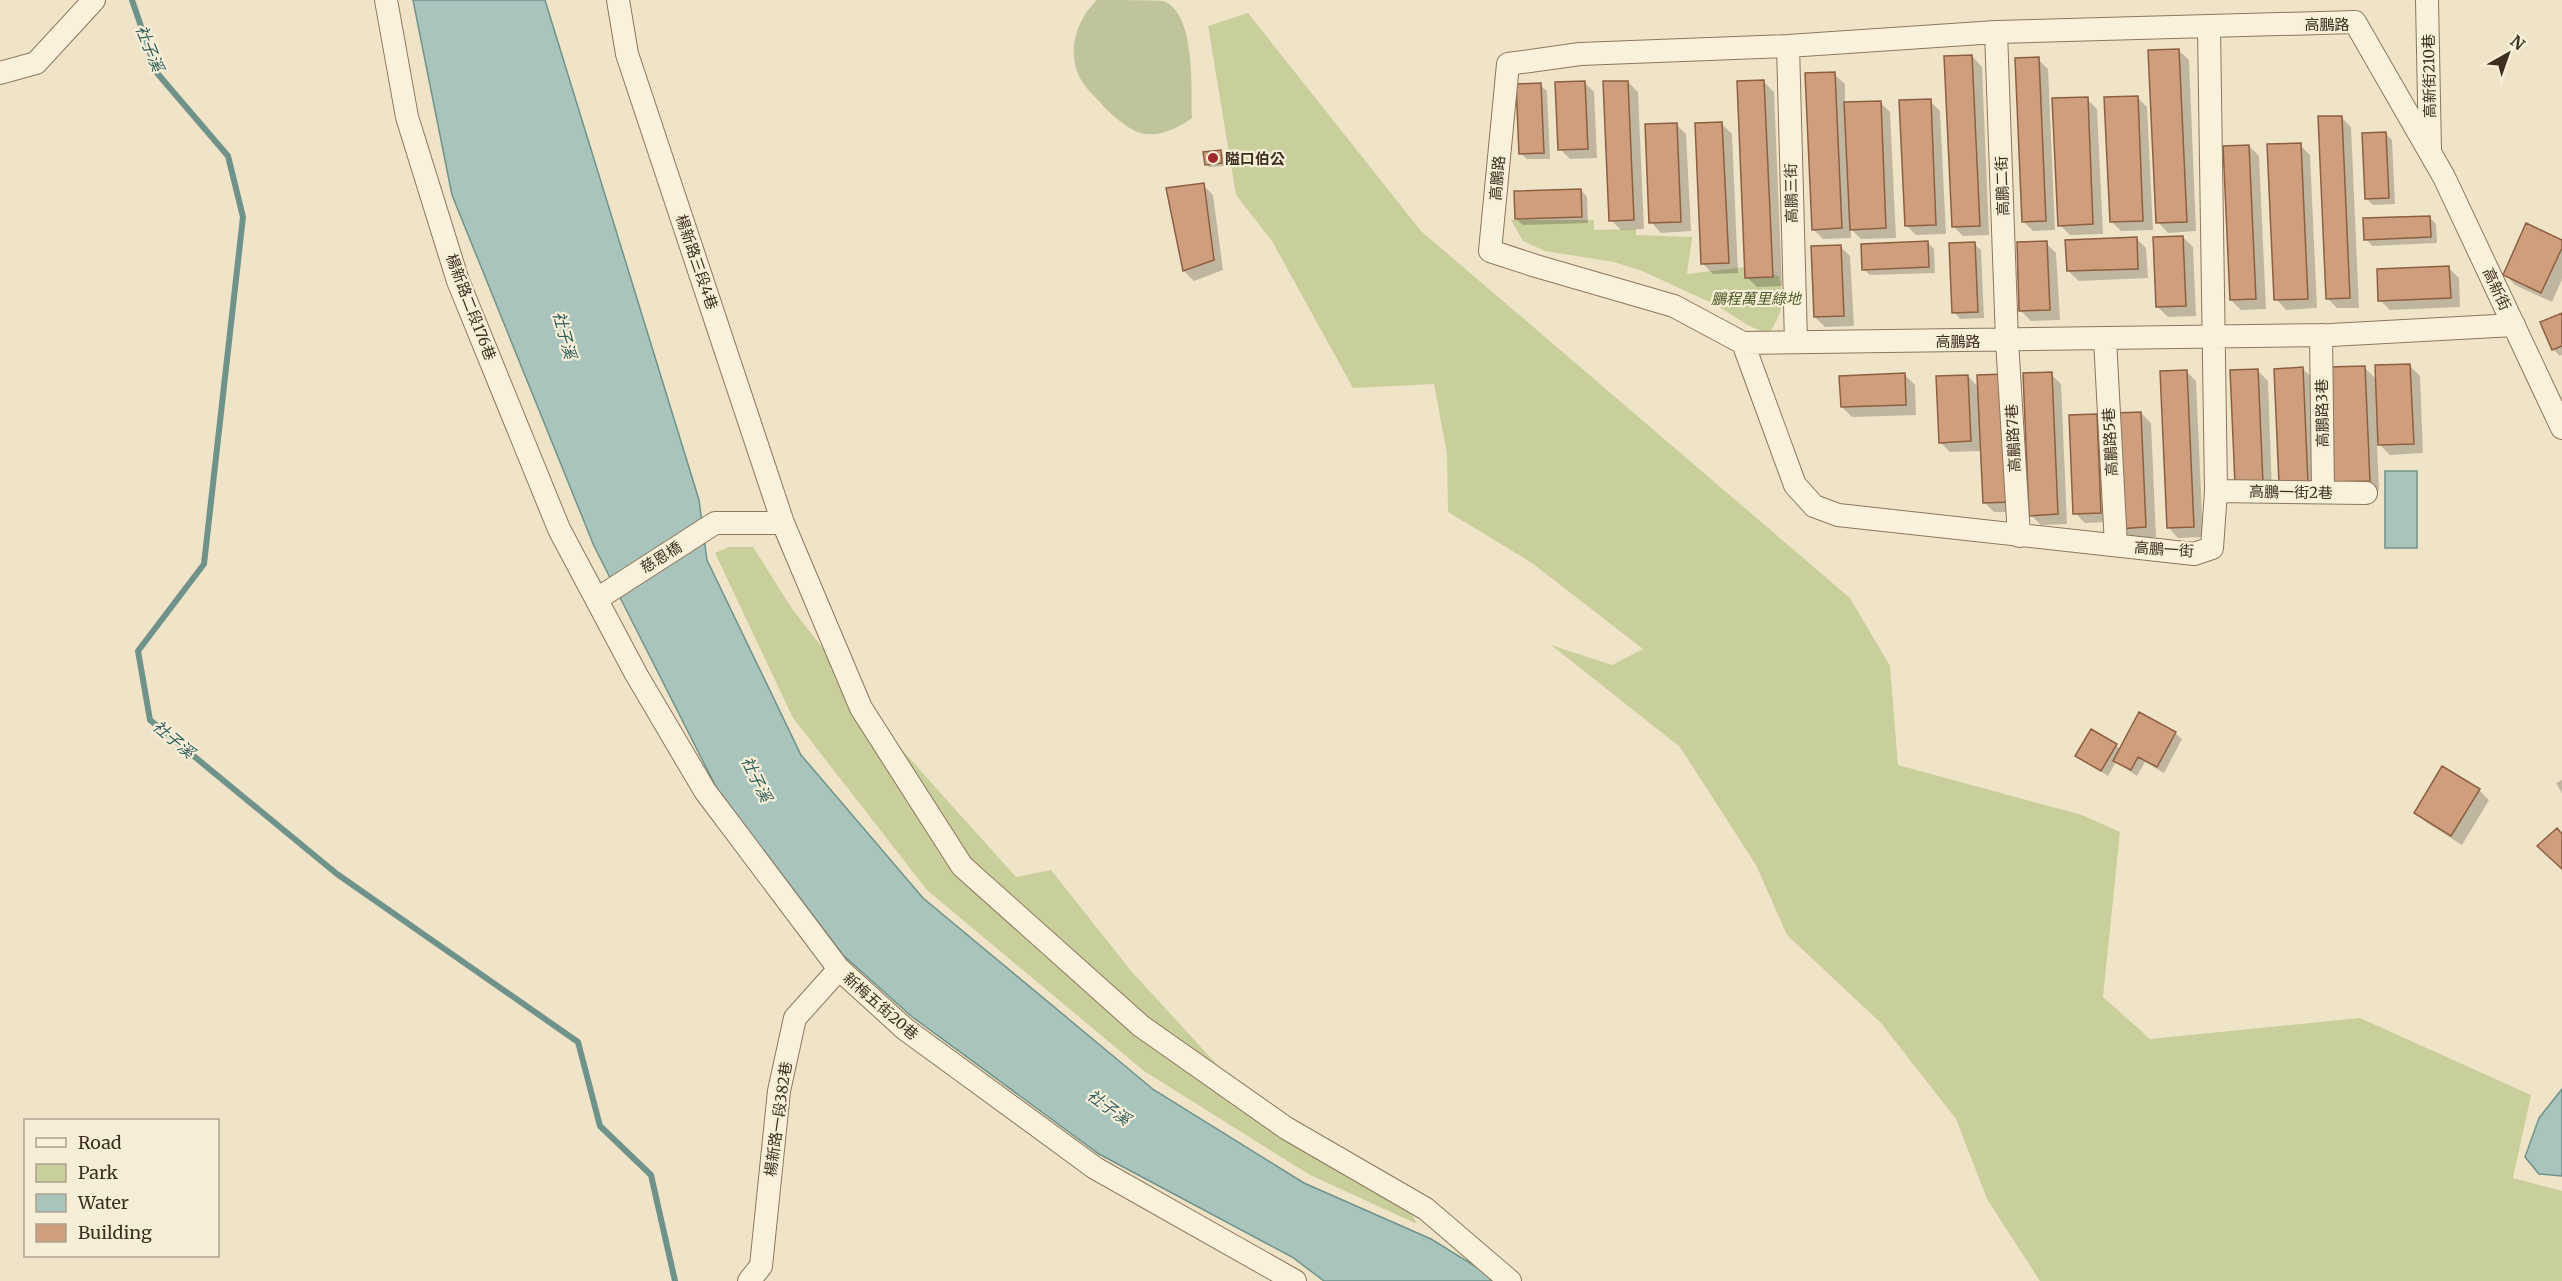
<svg xmlns="http://www.w3.org/2000/svg" width="2562" height="1281" viewBox="0 0 2562 1281" font-family="Merriweather,'Noto Sans TC',serif">
<style>
.green{fill:#c9cf9b}
.cemetery{fill:#bfc49a}
.water{fill:#a9c4bc;stroke:#6f938a;stroke-width:1.5}
.shadow{fill:#0003}
.lines{fill:none;stroke-linecap:round;stroke-linejoin:round}
.stream{stroke:#6f938a;stroke-width:6}
.building{fill:#cf9f7d;stroke:#8d5f41;stroke-width:1.5}
.street-casing{stroke:#8d765c;stroke-width:24}
.street{stroke:#faf1dc;stroke-width:22}
.poi-dot{fill:#9e2a2b;stroke:#f7eed8;stroke-width:2}
.labels{text-anchor:middle;dominant-baseline:central;stroke-width:4.5;stroke-linejoin:round;paint-order:stroke}
.street-label{font-size:15px;fill:#3d2e20;stroke:#f7eed8}
.poi-label{font-size:15px;font-weight:bold;fill:#3d2e20;stroke:#f7eed8;text-anchor:start}
.park-label{font-size:15px;font-style:italic;fill:#4d5a26;stroke:#f7eed8}
.water-label{font-size:16px;font-style:italic;fill:#2f5d5a;stroke:#f7eed8}
</style>
<rect width="100%" height="100%" fill="#f0e4c8"/>
<path class="green" d="M1248,13L1421,231L1850,598L1890,666L1898,765L2082,815L2120,832L2103,997L2150,1039L2360,1018L2531,1095L2513,1178L2562,1191V1281H2040L1987,1199L1956,1119L1881,1023L1787,935L1756,865L1680,747L1551,645L1612,665L1643,649L1532,563L1448,512L1447,454L1434,384L1353,388L1272,241L1236,195L1208,26Z
M1511,220H1594V230L1636,229V235L1692,237L1687,274L1745,267L1779,276C1785,303 1784,310 1768,335L1746,324L1716,305L1642,271L1614,262L1545,251L1523,241Z
M729,547H753L793,610L902,750L1016,877L1051,870L1132,972L1279,1132L1408,1206L1417,1224L1310,1175L1144,1071L927,890L793,718L715,553Z"/>
<path class="cemetery" d="M1097,0C1112,0 1150,0 1163,1C1196,12 1191,89 1192,118C1180,127 1162,136 1146,134C1132,133 1113,116 1104,107C1098,99 1088,91 1083,83C1065,55 1075,21 1097,0Z"/>
<path class="water" d="M413,0H545L699,500L707,560L801,755L923,898L1154,1090L1304,1183L1431,1239L1499,1281H1324L1292,1257L1099,1154L911,1016L843,955L717,789L594,546L452,195Z
M2385,471H2417V548H2385Z
M2562,1089V1176L2539,1174L2525,1157L2539,1118Z"/>
<path class="shadow" d="M2178,50L2189,60L2196,231L2168,233L2158,222Z
M1972,56L1982,67L1989,235L1963,236L1953,226Z
M2038,59L2048,69L2055,230L2033,231L2023,221Z
M1834,74L1845,84V104L1880,102L1890,112L1896,238L1861,239L1851,229V238L1823,239L1813,229Z
M1584,82L1594,92L1597,158L1570,159L1560,149Z
M1628,82L1638,92L1644,229L1621,230L1611,220Z
M1764,82L1774,92L1782,286L1757,287L1747,277Z
M1540,85L1547,91L1550,159H1527L1520,153Z
M2137,97L2147,107L2153,230L2121,231L2111,221Z
M2087,99L2097,109L2103,234L2070,235L2060,225Z
M1930,101L1940,111L1946,234L1916,235L1906,225Z
M2341,117L2351,127L2359,308H2337L2327,298Z
M1676,124L1686,134L1691,231L1661,233L1651,222Z
M1722,124L1732,134L1738,273L1713,274L1703,264Z
M2385,133L2392,140L2395,204L2373,205L2366,198Z
M2300,145L2310,155L2317,308L2286,310L2276,299Z
M2249,146L2259,156L2266,309L2241,310L2231,300Z
M1221,152L1223,155L1224,166L1209,167L1206,164Z
M1203,185L1213,195L1223,270L1194,281L1184,271L1168,189Z
M1581,190L1587,197L1588,223L1523,225L1516,219Z
M2429,217L2436,224L2437,243L2372,246L2366,239Z
M2183,237L2193,247L2196,316L2168,317L2158,307Z
M2136,238L2146,248L2148,278L2079,281L2068,271Z
M2562,241V279L2552,302L2515,285L2505,274Z
M1928,243L1934,249L1935,273L1870,275L1863,269Z
M2046,243L2056,253L2060,320L2031,321L2021,311Z
M1974,244L1981,250L1984,318L1960,319L1954,312Z
M1840,246L1850,256L1854,326L1825,327L1815,317Z
M2449,268L2459,278L2460,307L2390,310L2380,300Z
M2562,315V355L2560,356L2553,349Z
M2410,366L2420,376L2423,453L2390,455L2377,442L2379,490L2344,491L2364,367L2377,380Z
M2303,369L2313,379L2318,493L2291,494Z
M2186,371L2196,381L2203,537L2178,538L2168,527Z
M2258,371L2268,381L2272,492L2247,493Z
M2051,374L2061,384L2067,524L2041,525L2031,515Z
M1905,375L1915,385L1916,415L1852,417L1842,407Z
M1968,376L1979,388L2021,512H1994L1984,502L1982,451L1950,452L1940,442Z
M2141,413L2151,423L2156,537L2129,538L2119,528Z
M2096,416L2106,426L2110,522L2085,523L2075,513Z
M2175,733L2182,739L2164,773L2145,762L2137,776L2116,762L2108,776L2077,755L2116,745L2121,750Z
M2562,780V793L2556,783Z
M2479,790L2489,800L2462,845L2426,822L2416,812Z"/>
<g class="lines">
<path class="stream" d="M132,0L157,73L228,156L243,217L204,564L138,651L150,720L337,874L578,1042L600,1126L651,1175L675,1281"/>
</g>
<path class="building" d="M2179,49L2187,222L2156,223L2148,50Z
M1972,55L1980,226L1952,227L1944,56Z
M2039,57L2046,221L2022,222L2015,58Z
M1835,72L1842,228L1812,230L1805,73Z
M1764,80L1773,277L1745,278L1737,81Z
M1585,81L1588,149L1558,150L1555,82Z
M1603,81H1628L1634,220L1609,221Z
M1541,83L1544,153L1519,154L1516,84Z
M2138,96L2143,221L2110,222L2104,97Z
M2088,97L2093,224L2058,226L2052,98Z
M1931,99L1936,225L1905,226L1899,100Z
M1881,101L1886,228L1850,230L1844,102Z
M2318,116H2342L2350,298L2326,299Z
M1722,122L1729,263L1701,264L1695,123Z
M1677,123L1681,222L1649,223L1645,124Z
M2386,132L2389,198L2365,199L2362,133Z
M2301,143L2308,299L2274,300L2267,144Z
M2249,145L2256,299L2230,300L2223,146Z
M1221,150L1222,163L1205,165L1203,152Z
M1204,183L1214,260L1183,271L1166,188Z
M1581,189L1582,217L1515,219L1514,191Z
M2430,216L2431,237L2364,240L2363,218Z
M2526,223L2562,240V248L2541,293L2503,275Z
M2183,236L2186,306L2156,307L2153,237Z
M2137,237L2138,269L2067,271L2065,240Z
M1928,241L1929,267L1862,270L1861,244Z
M2047,241L2050,310L2019,311L2017,242Z
M1975,242L1978,312L1952,313L1949,243Z
M1841,245L1844,316L1814,317L1811,246Z
M2449,266L2451,298L2378,301L2377,269Z
M2562,313V346L2552,350L2540,322Z
M2410,364L2414,444L2378,445L2375,365Z
M2365,366L2370,481L2333,482L2328,367Z
M2303,367L2308,483L2279,484L2274,369Z
M2258,369L2263,483L2235,484L2230,370Z
M2187,370L2194,527L2167,528L2160,371Z
M2052,372L2058,514L2029,516L2023,373Z
M1905,373L1906,405L1841,407L1839,376Z
M2006,374L2012,502L1983,503L1977,375Z
M1968,375L1971,441L1939,443L1936,376Z
M2141,412L2146,527L2118,529L2113,413Z
M2097,414L2101,513L2073,514L2069,415Z
M2139,712L2176,732L2157,767L2138,757L2131,770L2113,761Z
M2091,729L2117,744L2101,771L2075,756Z
M2442,766L2480,789L2451,836L2414,813Z
M2557,828L2562,834V869L2537,846Z"/>
<g class="lines">
<defs>
<path id="street" d="M386,0L407,117L458,281L559,529L636,674L705,791L839,969L905,1029L1095,1168L1295,1281
M618,0L627,54L783,523L861,708L962,866L1141,1026L1286,1128L1426,1209L1510,1281
M2427,0L2430,151
M1996,32L2007,341L2019,536
M1788,46L1796,341
M0,73L36,63L94,0
M2514,325L2331,335L1743,343L1674,306L1536,266L1490,251L1508,64L1580,54L1788,46L1996,32L2355,22L2444,177L2562,428
M2321,335L2323,491
M2105,339L2116,545
M1743,343L1795,485L1814,506L1838,515L2194,554L2212,548L2216,491L2209,28
M2216,491L2366,493
M597,599L715,523H783
M749,1281L761,1266L779,1091L795,1018L839,969"/>
</defs>
<use href="#street" class="street-casing"/>
<use href="#street" class="street"/>
</g>
<circle class="poi-dot" cx="1213" cy="158" r="6"/>
<g class="labels">
<g class="street-label">
<text x="2327" y="24">高鵬路</text>
<text transform="translate(2429 76) rotate(-91)">高新街210巷</text>
<text transform="translate(1497 178) rotate(-85)">高鵬路</text>
<text transform="translate(2002 186) rotate(-92)">高鵬二街</text>
<text transform="translate(1791 193) rotate(-91)">高鵬三街</text>
<text transform="translate(697 262) rotate(71)">楊新路三段4巷</text>
<text transform="translate(2497 289) rotate(65)">高新街</text>
<text transform="translate(471 307) rotate(69)">楊新路二段176巷</text>
<text x="1958" y="341">高鵬路</text>
<text transform="translate(2322 413) rotate(-91)">高鵬路3巷</text>
<text transform="translate(2013 438) rotate(-93)">高鵬路7巷</text>
<text transform="translate(2110 442) rotate(-93)">高鵬路5巷</text>
<text transform="translate(2291 492) rotate(1)">高鵬一街2巷</text>
<text transform="translate(2164 549) rotate(4)">高鵬一街</text>
<text transform="translate(661 557) rotate(-32)">慈恩橋</text>
<text transform="translate(881 1006) rotate(41)">新梅五街20巷</text>
<text transform="translate(778 1119) rotate(-82)">楊新路一段382巷</text>
</g>
<g class="poi-label">
<text x="1225" y="158">隘口伯公</text>
</g>
<g class="park-label">
<text x="1756" y="298">鵬程萬里綠地</text>
</g>
<g class="water-label">
<text transform="translate(150 48) rotate(68)">社子溪</text>
<text transform="translate(565 335) rotate(75)">社子溪</text>
<text transform="translate(174 739) rotate(40)">社子溪</text>
<text transform="translate(757 779) rotate(64)">社子溪</text>
<text transform="translate(1109 1107) rotate(36)">社子溪</text>
</g>
</g>
<rect x="24" y="1119" width="195" height="138" fill="#f7eed8" stroke="#ada18e" stroke-width="1.5"/>
<rect x="36" y="1138" width="30" height="9" fill="#faf1dc" stroke="#ada18e" stroke-width="1.5"/>
<text x="78" y="1149" font-size="18" fill="#3d2e20">Road</text>
<rect x="36" y="1164" width="30" height="18" fill="#c9cf9b" stroke="#ada18e" stroke-width="1.5"/>
<text x="78" y="1179" font-size="18" fill="#3d2e20">Park</text>
<rect x="36" y="1194" width="30" height="18" fill="#a9c4bc" stroke="#ada18e" stroke-width="1.5"/>
<text x="78" y="1209" font-size="18" fill="#3d2e20">Water</text>
<rect x="36" y="1224" width="30" height="18" fill="#cf9f7d" stroke="#ada18e" stroke-width="1.5"/>
<text x="78" y="1239" font-size="18" fill="#3d2e20">Building</text>
<g transform="translate(2508 54) rotate(40)" stroke="#f7eed8" stroke-width="4.5" paint-order="stroke">
<path d="M0-4.5L10 22L0 15L-10 22Z" fill="#3d2e20"/>
<text y="-9" font-size="16" font-weight="bold" text-anchor="middle" fill="#3d2e20">N</text>
</g>
</svg>
